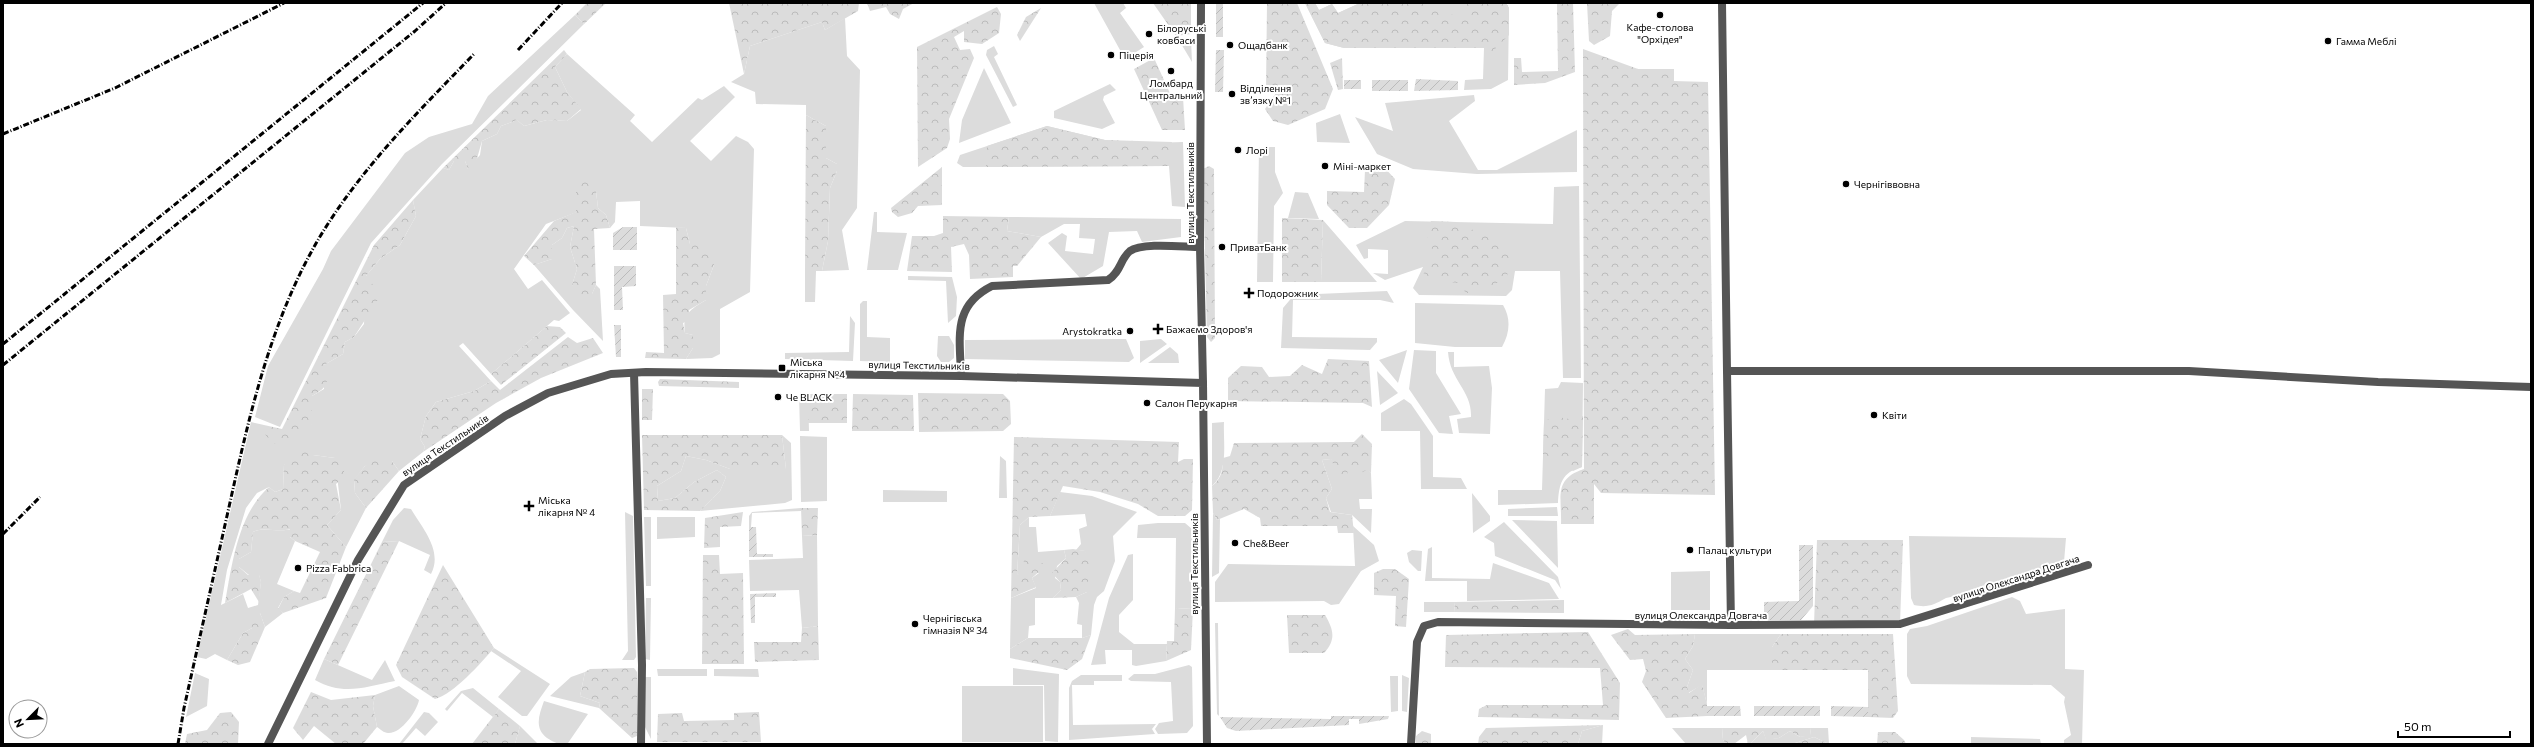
<svg xmlns="http://www.w3.org/2000/svg" width="2534" height="747" viewBox="0 0 2534 747" font-family="Commissioner,sans-serif">
<style>
.grass{fill:#dcdcdc}
.forest{fill:url(#forest-crowns)}
.garden{fill:url(#garden-furrows)}
.lines{fill:none;stroke-linecap:round;stroke-linejoin:round}
.minor{stroke:#555;stroke-width:8}
.tertiary{stroke:#555;stroke-width:8}
.rail{stroke:#000;stroke-width:3;stroke-dasharray:6 2 1 2;stroke-linecap:butt}
.poi-dot{fill:#000;stroke:#fff;stroke-width:1.5}
.labels{text-anchor:middle;dominant-baseline:central;stroke-width:4;stroke-linejoin:round;paint-order:stroke}
.poi-label{font-size:10px;fill:#000;stroke:#fff;text-anchor:start}
.street-label{font-size:10px;fill:#000;stroke:#fff}
</style>
<defs>
<pattern id="forest-crowns" width="20" height="18" patternUnits="userSpaceOnUse"><rect width="20" height="18" fill="#dcdcdc"/><path d="M2 6a3 3 0 1 1 6 0M12 15a3 3 0 1 1 6 0" fill="none" stroke="#bbb"/></pattern>
<pattern id="garden-furrows" width="10" height="10" patternUnits="userSpaceOnUse"><rect width="10" height="10" fill="#dcdcdc"/><path d="M-1 1l2-2M0 10L10 0M9 11l2-2" fill="none" stroke="#bbb"/></pattern>
</defs>
<rect width="100%" height="100%" fill="#fff"/>
<path class="grass" d="M1094,3H1123L1126,8L1120,13L1144,47L1125,59Z
M1305,3H1315L1319,10L1332,4L1338,13L1360,3H1506L1509,8L1508,80L1491,89L1464,90L1465,80L1483,79L1484,48H1344L1325,43Z
M575,15L584,24L442,164L371,243L280,427L255,417L268,366L323,269L331,251L405,153L429,137L472,124L488,96Z
M845,18L847,56L860,70L857,208L842,230L849,270L822,271L828,241L830,188L837,171V164L826,158V126L806,115V105L756,104L755,92L731,82L744,74L750,46L822,22L825,30Z
M1191,40L1192,62L1180,42Z
M994,46L998,54L994,57L1017,105L1013,107L986,55L987,50Z
M567,54L635,115L630,121L652,142L698,98L702,100L724,86L735,97L690,141L711,161L736,136L748,142L754,149L750,292L720,309V354L712,358L686,359L693,348V335L685,333C682,314 691,309 706,300V286L714,265L690,244L686,228L640,226V201L616,202L615,222L610,228L606,215L598,208L596,191L576,187L577,212L546,224L514,269L528,289L542,280L570,313L559,321L554,320L491,374L463,343L459,346L491,381L474,391L436,402L426,416L420,439L425,447L423,452L399,471L392,461L365,466L354,480L355,493L366,508L346,547L327,525L341,510L335,458L313,455L284,465L283,489L275,492L269,487L257,493L246,508L227,570L221,605L243,594L248,608L258,605L261,582L259,575H249L239,567V559L251,552L253,532C264,526 277,533 291,529L290,537L295,541L277,584L294,591L284,597L278,608L283,613L265,627L260,613L252,628L243,633L227,660L215,654L206,659L197,657L251,422L264,425V433L312,424V396L324,389V365L343,354L345,342L354,337L364,324L366,276L380,259L400,245L416,216L413,200L443,168L449,170L454,161H465L468,169L480,155L482,141L497,134L501,126L517,120L524,126L547,120L567,121L581,110L567,92L555,67Z
M984,68L1011,123L959,143L962,120Z
M1110,84L1116,90L1104,96L1103,100L1115,123L1102,129L1054,118V111Z
M1474,95L1475,101L1449,121L1478,170H1497L1577,130V172L1477,174L1413,169L1377,154L1355,117L1393,131L1385,103Z
M1340,114L1350,143L1317,142L1316,123Z
M1047,126L1105,140L1152,143L1183,142L1185,207L1172,206L1169,166L963,167L957,163L960,155Z
M1259,147H1275V172L1283,193L1274,206L1273,282H1257Z
M1579,186L1581,378H1563L1560,271H1515L1512,290L1506,296L1419,295L1413,288L1423,267L1385,280L1373,273L1388,274V250L1368,249V258L1364,259L1356,245L1405,221L1553,224L1554,187Z
M1295,192L1308,193L1319,219L1288,218Z
M874,212H877V232L907,233L898,270H867Z
M1009,217L1181,219V237L1142,242L1137,231L1109,232L1103,266L1081,279L1048,243L1062,233L1067,236L1065,251L1093,254L1095,239L1079,238L1080,224H1064L1041,237L1007,231Z
M1323,220L1377,282H1321Z
M574,226L570,247L577,269L572,285L592,294L596,285L600,289L603,341L573,310L534,265L552,259V245L562,238L567,228Z
M805,271H816L815,302H805Z
M908,276L952,277L957,297L956,316L948,323L946,281L908,280Z
M1387,291L1394,303L1380,300H1293L1292,337L1377,338V342L1370,350L1281,348L1283,308L1294,295Z
M863,301H867V337L890,338V362L860,361V304Z
M1415,303L1503,305C1511,318 1510,333 1502,347H1455L1415,343Z
M850,316L855,323L853,361L785,359V353L849,352Z
M938,336H949L954,345V358L949,362H941L937,356Z
M1126,339L1134,358L1129,362L965,359V340Z
M1161,339L1167,344L1140,363V341Z
M1170,347L1178,354L1179,363H1148Z
M1407,350L1398,383L1379,360Z
M1414,350L1436,351V373L1461,414L1449,416L1453,434L1439,433L1409,389Z
M1448,352H1454V367L1489,366L1492,388L1490,434L1459,433L1457,419L1471,417C1472,390 1450,381 1448,352Z
M1377,371L1398,393L1380,405Z
M1561,382L1583,383L1582,467C1562,472 1559,484 1558,503L1498,505V490H1542L1545,389L1558,388Z
M799,394H808L809,431H800Z
M1404,399L1411,404L1433,436V477L1461,478L1467,489H1421L1420,431H1381V413Z
M1224,422C1223,442 1229,472 1212,486V423Z
M782,435L791,443L792,500L785,503L700,511L720,491L726,477L717,470L694,482L675,498L658,501L657,486L681,471L686,456L706,460L730,469H786Z
M800,436L827,437V501L801,502Z
M1000,456L1006,461L1007,498H999Z
M1331,459L1347,469H1367L1371,473L1372,499H1359L1360,509H1372L1371,533L1352,515L1331,512L1326,498L1332,489L1322,460Z
M883,490L947,491V502H883Z
M1060,492L1092,496L1137,512L1113,536L1115,561L1104,591L1097,597L1094,605L1091,635L1082,638V625L1077,624L1079,603L1076,597L1087,592L1085,551L1076,550L1081,544L1079,529L1087,526L1085,514L1050,516Z
M1472,493L1490,516V521L1473,533Z
M1557,507L1558,516H1508V509Z
M404,508L411,509C423,529 443,551 431,574L424,570L430,555L399,541L382,542L393,520Z
M801,508V511L752,513L751,527H749V516L752,512Z
M625,512L633,516L636,657L634,660H622L628,651Z
M1213,513L1217,520L1220,519L1219,573L1212,577Z
M644,517H651V586H646Z
M657,517H695V537L657,539Z
M1029,517V527H1036L1038,552L1064,550L1066,558L1057,566L1055,578L1060,582L1061,590L1053,598H1035V625L1029,626L1028,638L1010,649L1011,598L1036,588L1032,578L1039,573L1017,575L1020,525Z
M1512,520L1557,521L1558,568Z
M1504,522L1558,577L1561,589L1555,580L1495,556L1494,543L1484,537Z
M1158,523H1185L1192,529L1193,608L1175,609L1176,538H1137L1138,525Z
M1353,526L1374,545L1379,561L1361,571L1339,604L1331,605L1324,601L1215,602V582L1228,564L1355,566Z
M817,535L818,626L802,628L799,590L750,591L749,560L803,558L802,536Z
M1909,536L2066,538L2064,562L2026,581L1946,598C1934,605 1927,608 1914,605L1911,598Z
M1432,547V578L1490,579L1493,563L1549,583L1559,599L1467,601V581H1425L1428,549Z
M1412,550L1422,551L1421,571H1418L1409,562L1407,553Z
M1133,554V600L1119,615V632L1134,644H1167L1166,661L1136,666L1132,665V650H1105L1106,664L1091,665L1109,598L1128,555Z
M1710,571V610H1671V572Z
M2012,597L2020,601L2026,614L2065,609V669L2084,670L2082,744H2064V740L2071,735L2064,702L2065,697L2051,685L1911,684L1907,676V634L1910,629L1927,626Z
M646,598H651L650,660L645,659Z
M1424,602H1455L1454,612H1424Z
M1215,623H1218L1219,716L1217,714Z
M1695,634H1781L1772,647V670H1707V704L1702,685L1688,693L1687,687L1693,670L1685,659L1693,646Z
M494,648L550,684L527,716H522L498,697L521,671L491,651Z
M324,659L372,680L385,660L395,681C365,687 343,696 315,680Z
M1189,665L1192,667L1193,726L1187,733L1158,734L1155,729L1159,723L1173,721L1171,682L1131,681L1128,679L1134,674H1155Z
M1013,668L1059,674L1058,742L1045,741L1044,685H1013Z
M657,669H707V676H658Z
M714,669H758L759,677L714,676Z
M585,672L580,696L600,703L599,708L550,696L571,677Z
M195,673L209,679L207,706L186,717Z
M1081,675H1122V681H1094V685H1072L1073,725L1156,724L1152,729L1155,734L1069,740V688L1072,681Z
M1402,675L1409,678L1407,712L1402,711Z
M1390,676H1398V711L1391,712Z
M645,677H651V739L645,727Z
M399,686L419,700C417,711 401,734 388,733C384,733 380,729 377,727L373,706L375,695Z
M962,686H1043V742H962Z
M473,688L499,709L493,717L462,693L447,711L445,709L461,691Z
M544,701L588,714L568,743C559,745 555,743 547,738C534,728 539,715 544,701Z
M424,712L429,713L438,722L425,736L416,728L402,744H399Z
M1603,725L1602,744H1578L1582,731Z
M520,726L538,744H515Z
M1672,728H1722L1723,740L1726,744H1686Z
M1811,728H1828L1829,744L1814,737L1792,744H1750L1763,731L1766,739L1779,738L1790,731L1800,737L1810,735Z
M1971,737L2040,739L2041,744H1971Z"/>
<path class="forest" d="M587,3H606L584,24L575,15Z
M729,3H859L858,11L825,30L822,22L750,46L744,74Z
M867,3H914L903,9L899,19L890,14L886,7L870,11Z
M1153,3H1191V34L1176,36Z
M1267,3H1297L1333,89L1325,109L1288,125L1273,121L1265,109L1276,93L1266,89Z
M1305,3H1315L1319,10L1332,4L1338,13L1360,3H1423L1426,8L1465,18L1462,7L1465,3H1506L1509,8V35L1490,54L1484,48H1344L1325,43Z
M1557,3H1573L1575,72L1545,83L1514,85V58H1521L1522,72L1558,71Z
M1587,3H1620L1612,11L1610,36L1594,45L1589,41Z
M997,7L1001,14L999,33L982,44L964,42V31L954,37L960,50L970,49L974,58L949,119L950,139L947,148L918,167L917,47Z
M1041,8L1020,41L1017,35L1026,17Z
M1583,49L1638,69H1674V81L1708,82L1715,495L1601,493L1594,484V524H1561C1562,497 1553,479 1584,469Z
M564,50L567,54L555,67L567,92L581,109L567,121L547,120L524,126L517,120L501,126L497,134L482,141L474,169H468L465,161H454L449,170L443,168Z
M1154,58L1173,100L1183,97L1185,130H1162L1134,69Z
M1342,58L1343,89L1338,90L1330,63Z
M806,115L826,126V158L837,164V171L830,188L828,241L822,271H805Z
M1047,126L1105,140L1172,142L1169,166L986,167L987,146Z
M1382,165L1395,179L1389,205L1367,228H1349L1327,205V191L1364,192L1365,170Z
M1209,166L1214,169L1215,338L1211,342L1207,337L1203,169Z
M942,167V205L918,206L912,213L898,217L892,212L891,208Z
M587,176L596,191L598,208L606,215L610,228L594,229L596,285L592,294L582,297L572,285L577,269L570,247L574,226L567,228L562,238L552,245V259L534,265L524,256L554,221L576,212V187Z
M413,200L416,216L400,245L380,259L366,276L381,295L354,337L345,342L343,354L324,365C329,384 329,386 312,396V424L302,435L273,444L264,433V425L282,429L374,245Z
M943,216L1009,217L1007,231L1041,237L1017,266H1013V277L970,279L969,255L964,244L951,247L952,272L907,271L912,236H934L943,233Z
M1282,218L1323,220L1321,282H1282Z
M1431,221L1456,222L1462,231L1471,228L1475,233C1493,230 1502,241 1512,255L1507,276L1488,289L1480,285L1473,293H1466L1458,283L1433,280L1422,272L1430,261L1429,255L1433,245L1426,235Z
M676,227L686,228L690,244L710,246L714,265L706,286V300L689,310L690,320L683,323L685,333L693,335V348L686,359L645,358L646,352L664,353L663,295L676,294Z
M547,326L560,327L566,333L501,385L491,374Z
M568,337L577,343L593,338L603,353L541,378L496,403L423,452L425,447L420,439L426,416L436,402L474,391L491,381L500,390Z
M1328,359L1369,361L1372,407L1363,403L1228,401V378L1241,366L1262,367L1269,377L1290,376L1302,365L1322,374Z
M660,379L739,382V388L659,386L658,382Z
M642,389H653L652,420H642Z
M918,393L1003,394L1010,401L1011,424L1003,431L919,432Z
M808,394H847V423H808Z
M853,394L913,395L914,431H852Z
M1555,415L1566,419L1583,416L1582,467L1573,471L1557,459L1558,447L1553,449L1550,457L1543,455L1544,422Z
M1362,434L1372,444L1371,473L1367,470L1358,474L1348,469L1347,475L1339,478L1331,459L1322,460L1332,489L1326,498L1330,512L1352,515L1354,533H1338L1337,526H1261L1260,518L1244,509L1217,520L1213,513L1212,486C1222,478 1223,469 1223,458L1230,456L1234,443L1354,442Z
M642,435H782L786,469H730L706,460L686,456L681,471L657,486L658,501L675,498L694,482L717,470L726,477L720,491L700,511L644,510Z
M1014,437L1179,442L1178,462L1184,459H1193L1192,510L1185,516H1158L1138,504L1100,492L1063,486L1050,516L1029,517L1020,525L1017,575L1022,573L1025,554L1046,565L1032,578L1036,587L1011,598Z
M307,448L313,455L335,458L345,466L343,477L336,484L341,510L327,525L346,547L326,598L283,613L278,609L284,597L294,591L300,593L320,552L295,541L290,537V529C277,533 264,526 253,532L251,552L239,559V567L248,575L259,574L261,582L259,602L251,589L225,603C232,564 238,514 269,487L275,492L283,489L284,465L297,453Z
M373,461H392L399,471L366,508L355,493L354,479L365,466Z
M801,508H818L817,535L802,536Z
M743,512L741,526L720,527V547L704,548L705,518Z
M1817,540H1903L1900,624L1814,625Z
M399,541L338,665L324,659L382,542Z
M1073,549L1085,551L1090,562L1087,592L1076,597L1053,598L1061,590L1060,582L1052,573L1066,558L1064,550Z
M703,555H719L720,574L743,573L744,664H702Z
M443,565L494,648C481,663 454,694 435,699L402,677L396,665Z
M1383,569H1395L1409,579L1406,627L1395,626L1396,596L1374,595V573Z
M1564,600V613L1454,612L1455,602Z
M1193,608L1191,650L1166,661L1167,641H1174L1175,609Z
M260,613L265,627L250,662L238,665L227,660L243,633L252,628L250,616Z
M1287,615H1325C1334,630 1336,640 1324,653H1289Z
M818,626L819,660L755,662L754,642H801L802,628Z
M1628,629L1635,635L1695,634L1693,646L1685,659L1693,670L1687,687L1689,693L1702,684L1707,704V716L1666,718L1642,682L1646,671L1643,659L1630,660L1611,635Z
M1588,632L1620,683L1619,720L1478,717L1479,709L1487,705H1603L1600,668L1445,667L1446,635Z
M1781,634H1893L1898,711L1893,718L1868,717V670H1772V647Z
M1091,635L1082,659L1067,670L1010,658V649L1028,638H1082Z
M634,668L637,672V736L632,738L599,708L600,703L580,696L585,672L590,669Z
M311,692L331,700L375,695L373,706L377,727L363,744H336L314,726L303,740L293,728Z
M499,709L520,726L515,744H472Z
M231,712L239,722L238,744H185L187,734L207,730L220,713Z
M759,712L761,742H657L658,714L682,713L684,721L734,720V713Z
M1603,725L1582,731L1578,744H1478L1479,737L1486,728Z
M1722,728H1811L1810,736L1800,737L1790,731L1779,738L1766,740L1763,731L1750,744H1748L1746,735L1734,744H1726L1723,740Z
M1422,731L1431,734V744H1416V736Z
M1878,732H1895L1904,740L1906,744H1877Z
M1814,737L1829,744H1792Z"/>
<path class="garden" d="M1216,3H1223V37H1216Z
M1216,50H1224L1223,92H1215Z
M1416,79L1458,81V90L1414,91Z
M1344,80H1361V89H1344Z
M1372,80H1408V91H1372Z
M623,227H637V250H613V233Z
M614,266H636V286L622,287L623,310H614Z
M614,325H621V357H616Z
M749,527H756L757,554H773V557H749Z
M1799,545H1813V606L1801,620H1764V602L1799,601Z
M776,593V597H755V623H751L750,594Z
M1707,706H1740L1741,716H1707Z
M1754,706H1820V716H1754Z
M1831,706L1868,707V717L1831,716Z
M1331,716H1389L1388,719L1359,724V719H1349V725L1236,731L1227,728L1220,717L1331,719Z"/>
<g class="lines">
<path class="minor" d="M1201,3L1200,247L1203,383
M1722,3L1727,371
M634,373L642,665L641,744
M961,376C960,337 952,306 992,286L1108,280C1121,272 1120,259 1130,251C1142,242 1184,247 1200,247
M1731,625L1900,624L2088,565"/>
<path class="tertiary" d="M268,744L358,560L404,485L505,416L548,393L611,374L646,372L961,376L1203,383L1207,744
M1411,744L1417,642L1424,626L1438,622L1731,625L1727,371H2189L2378,382L2531,387"/>
<path class="rail" d="M518,50L562,3
M3,134L115,88L284,3
M3,344L423,3
M3,365L415,31L446,3
M3,534L40,497
M178,744L184,708C199,641 214,574 229,507C250,412 272,314 324,230C366,163 419,111 474,54"/>
</g>
<g class="poi-dot">
<circle cx="1660" cy="15" r="4"/>
<circle cx="1149" cy="34" r="4"/>
<circle cx="2328" cy="41" r="4"/>
<circle cx="1230" cy="45" r="4"/>
<circle cx="1111" cy="55" r="4"/>
<circle cx="1171" cy="71" r="4"/>
<circle cx="1232" cy="94" r="4"/>
<circle cx="1238" cy="150" r="4"/>
<circle cx="1325" cy="166" r="4"/>
<circle cx="1846" cy="184" r="4"/>
<circle cx="1222" cy="247" r="4"/>
<path d="M1247 287h4v4h4v4h-4v4h-4v-4h-4v-4h4z"/>
<path d="M1156 323h4v4h4v4h-4v4h-4v-4h-4v-4h4z"/>
<circle cx="1130" cy="331" r="4"/>
<rect x="778" y="364" width="8" height="8" rx="2"/>
<circle cx="778" cy="397" r="4"/>
<circle cx="1147" cy="403" r="4"/>
<circle cx="1874" cy="415" r="4"/>
<path d="M527 500h4v4h4v4h-4v4h-4v-4h-4v-4h4z"/>
<circle cx="1235" cy="543" r="4"/>
<circle cx="1690" cy="550" r="4"/>
<circle cx="298" cy="568" r="4"/>
<circle cx="915" cy="624" r="4"/>
</g>
<g class="labels">
<g class="poi-label">
<text x="1660" y="27" text-anchor="middle">Кафе-столова<tspan x="1660" dy="12">"Орхідея"</tspan></text>
<text x="1157" y="28">Білоруські<tspan x="1157" dy="12">ковбаси</tspan></text>
<text x="2336" y="41">Гамма Меблі</text>
<text x="1238" y="45">Ощадбанк</text>
<text x="1119" y="55">Піцерія</text>
<text x="1171" y="83" text-anchor="middle">Ломбард<tspan x="1171" dy="12">Центральний</tspan></text>
<text x="1240" y="88">Відділення<tspan x="1240" dy="12">зв’язку №1</tspan></text>
<text x="1246" y="150">Лорі</text>
<text x="1333" y="166">Міні-маркет</text>
<text x="1854" y="184">Чернігіввовна</text>
<text x="1230" y="247">ПриватБанк</text>
<text x="1257" y="293">Подорожник</text>
<text x="1166" y="329">Бажаємо Здоров'я</text>
<text x="1122" y="331" text-anchor="end">Arystokratka</text>
<text x="790" y="362">Міська<tspan x="790" dy="12">лікарня №4</tspan></text>
<text x="786" y="397">Че BLACK</text>
<text x="1155" y="403">Салон Перукарня</text>
<text x="1882" y="415">Квіти</text>
<text x="538" y="500">Міська<tspan x="538" dy="12">лікарня № 4</tspan></text>
<text x="1243" y="543">Che&amp;Beer</text>
<text x="1698" y="550">Палац культури</text>
<text x="306" y="568">Pizza Fabbrica</text>
<text x="923" y="618">Чернігівська<tspan x="923" dy="12">гімназія № 34</tspan></text>
</g>
<g class="street-label">
<text transform="translate(1190 193) rotate(-90)">вулиця Текстильників</text>
<text transform="translate(919 365) rotate(1)">вулиця Текстильників</text>
<text transform="translate(445 445) rotate(-34)">вулиця Текстильників</text>
<text transform="translate(1194 564) rotate(-90)">вулиця Текстильників</text>
<text transform="translate(2016 578) rotate(-18)">вулиця Олександра Довгача</text>
<text x="1701" y="615">вулиця Олександра Довгача</text>
</g>
</g>
<rect width="2534" height="747" fill="none" stroke="#000000" stroke-width="8"/>
<g transform="translate(28 719) rotate(246)"><circle r="19" fill="#ffffff" stroke="#999999"/>
<path d="M0-3L7 15L0 10L-7 15Z" fill="#000000"/>
<text y="-6" font-size="11" font-weight="bold" text-anchor="middle" fill="#000000">N</text>
</g>
<path d="M2398 731v6h112v-6" fill="none" stroke="#000000" stroke-width="2"/>
<text x="2404" y="731" font-size="12" fill="#000000" stroke="#ffffff" stroke-width="3" paint-order="stroke">50 m</text>
</svg>
